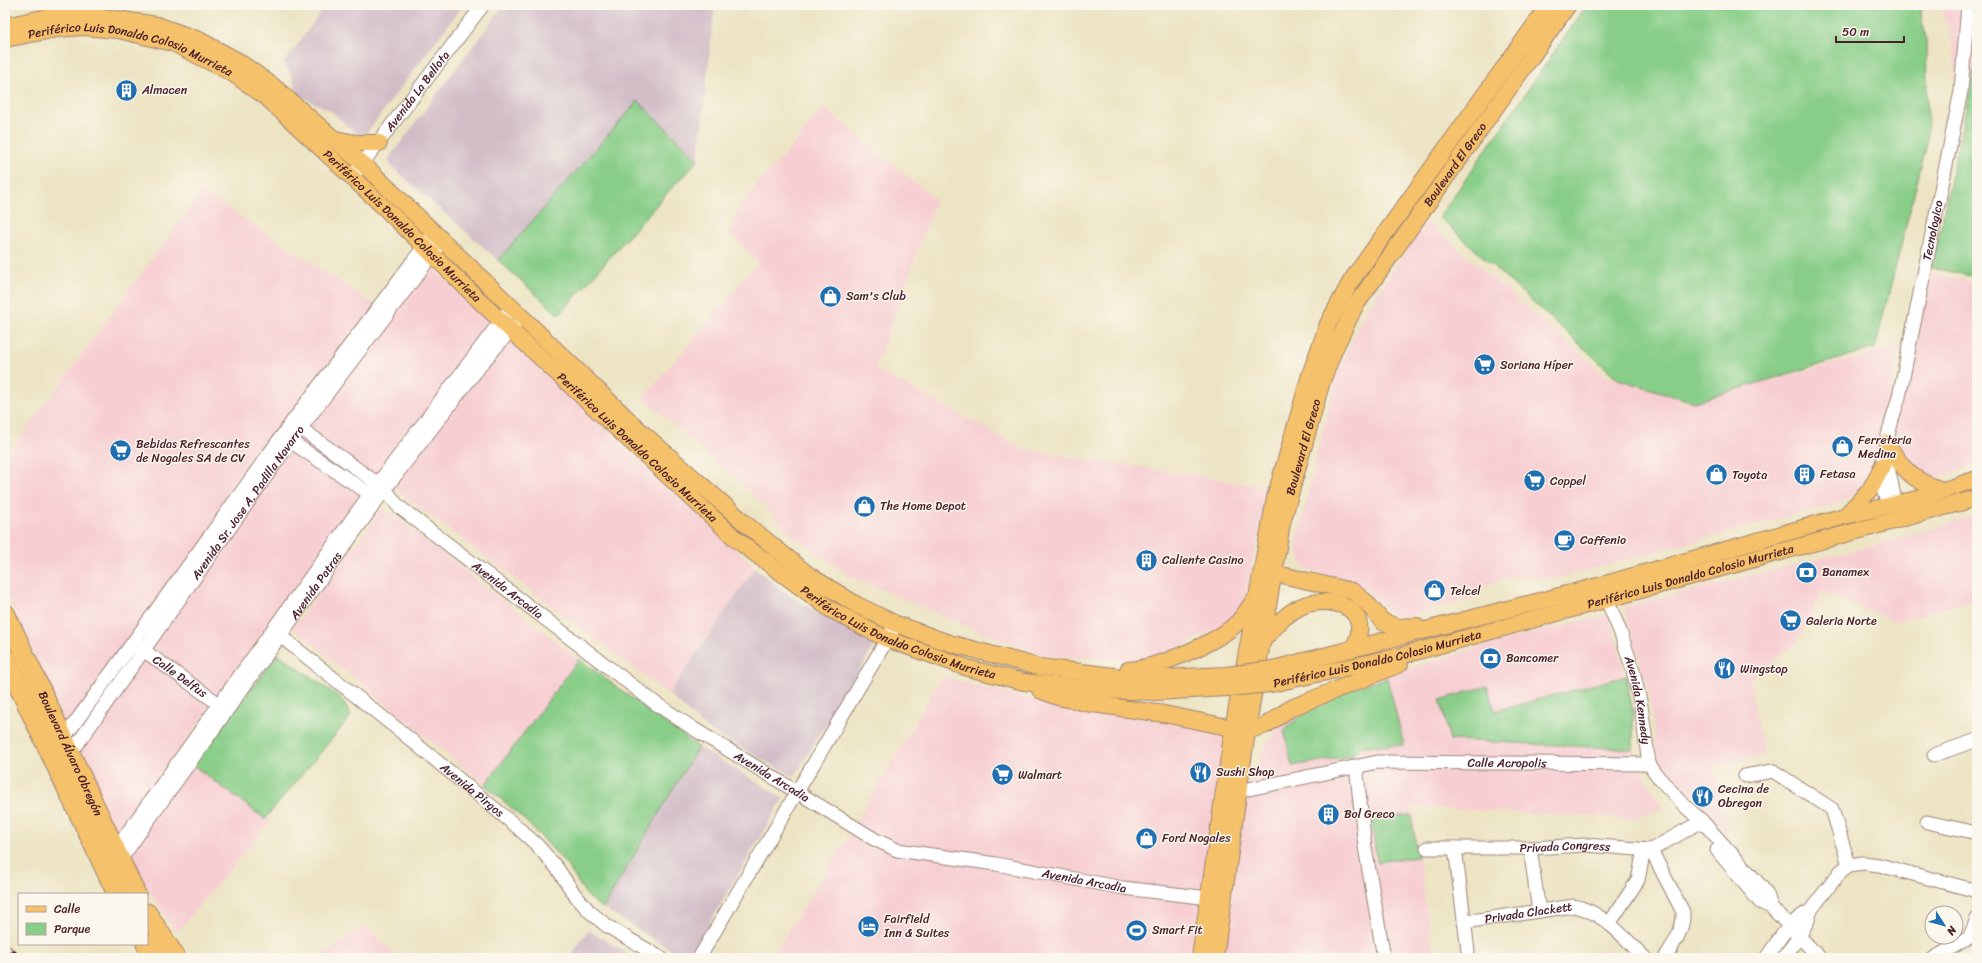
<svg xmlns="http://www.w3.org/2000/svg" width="1982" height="963" viewBox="0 0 1982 963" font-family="Sriracha,sans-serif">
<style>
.built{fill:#f7cfd3}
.industrial{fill:#d2bdc7}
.green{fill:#88ce88;stroke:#69765a}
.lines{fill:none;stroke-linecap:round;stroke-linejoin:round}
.minor-casing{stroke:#9b8277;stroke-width:15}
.major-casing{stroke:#9b8277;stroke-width:18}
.highway-casing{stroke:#9b8277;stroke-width:21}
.minor{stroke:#fff;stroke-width:13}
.major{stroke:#f5c16b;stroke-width:16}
.highway{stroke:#f5c16b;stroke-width:19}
.rail-casing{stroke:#4a1f2b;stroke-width:4}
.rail{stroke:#fbf7ec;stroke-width:2.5;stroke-dasharray:8;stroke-linecap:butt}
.major-bridge-casing{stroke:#9b8277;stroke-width:18;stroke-linecap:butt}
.major-bridge{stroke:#f5c16b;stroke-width:16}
.labels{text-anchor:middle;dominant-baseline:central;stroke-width:3;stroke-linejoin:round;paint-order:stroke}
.street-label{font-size:12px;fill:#4a1f2b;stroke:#fbf7ec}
.poi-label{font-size:12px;fill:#4a1f2b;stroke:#fbf7ec;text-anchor:start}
</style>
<rect width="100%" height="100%" fill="#fbf7ec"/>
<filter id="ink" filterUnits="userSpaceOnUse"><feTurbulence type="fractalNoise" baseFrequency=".025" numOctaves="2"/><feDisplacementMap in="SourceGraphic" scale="8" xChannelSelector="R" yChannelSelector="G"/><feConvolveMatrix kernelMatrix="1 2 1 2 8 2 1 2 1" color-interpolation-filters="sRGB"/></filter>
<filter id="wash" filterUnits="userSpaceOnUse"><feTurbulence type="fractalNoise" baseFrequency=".012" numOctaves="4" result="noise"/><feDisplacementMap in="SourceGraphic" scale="16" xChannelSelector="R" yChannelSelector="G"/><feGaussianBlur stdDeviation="0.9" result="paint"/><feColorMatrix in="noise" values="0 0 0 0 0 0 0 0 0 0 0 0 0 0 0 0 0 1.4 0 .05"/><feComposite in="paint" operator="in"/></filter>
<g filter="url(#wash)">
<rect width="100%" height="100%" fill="#ece4c3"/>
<path class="built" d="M1938,5H1977V69L1953,80L1955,55L1949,27Z
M824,108L936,200L875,369L1025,450L1270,487L1243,607L1221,627L1149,661L1047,656L973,629L850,576L792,535L755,496L643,398L759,262L730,234L740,204L779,161Z
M202,191L394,317L432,268L755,568L669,694L375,474L178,752L271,821L176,933L116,837L5,590V459Z
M1426,221L1608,378L1687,363L1679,404L1901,346L1871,477L1863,490L1842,502L1554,579L1516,575L1484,586L1475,598L1403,618L1391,614L1364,587L1305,568L1300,560L1296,543L1337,372L1365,313Z
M1932,274L1977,283V465L1935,478L1917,471L1900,454L1892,437Z
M383,507L579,659L485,785L293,628Z
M1977,515V599L1896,622L1822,592L1798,641L1749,680L1764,755L1714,767L1728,835L1657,759L1650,697L1624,607L1878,544Z
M1609,614L1630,694L1633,749L1649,785L1663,808L1631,819L1412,807L1433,958H1222L1247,798L1254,773L1264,748L1282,721L1381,677L1497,642Z
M942,677L1031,699L1202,729L1223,740L1193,958H772L849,835Z
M364,926L399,958H320Z"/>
<path class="industrial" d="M326,5H463L362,139L331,111L298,95L292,76L284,63Z
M504,5H715L698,160L638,101L498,260L390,165L389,158Z
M755,568L790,596L875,644L794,777L707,729L669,694Z
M698,747L783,798L689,958H684L603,908Z
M588,930L635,958H570Z"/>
<path class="green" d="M1587,5H1919L1926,39L1928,139L1875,348L1694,402L1618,379L1439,217Z
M1975,66H1977V277L1932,268Z
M638,101L698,160L666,194L559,315L498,260Z
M278,654L341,698L351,716L265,819L193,765Z
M579,659L698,747L603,908C583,898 578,878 564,862C540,833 513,809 485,785Z
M1626,676L1633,712V749L1450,740L1440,700L1487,686L1495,711Z
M1387,678L1404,745L1362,746L1351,756L1292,766L1284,731C1305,706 1355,685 1387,678Z
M1411,815L1418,857L1377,862L1371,818Z"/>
</g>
<g filter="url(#ink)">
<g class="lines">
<defs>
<g id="minor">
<path id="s1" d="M352,177L483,5"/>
<path id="s2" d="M292,422L385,489L398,506L655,703L694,729L874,839L897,850L996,864L1123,888L1218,899"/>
<path d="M284,437L376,498"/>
<path id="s3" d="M1885,453L1894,496L1891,504C1869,485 1892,421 1899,397L1961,91L1968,5"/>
<path id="s4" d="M1603,591L1620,631L1633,670L1641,706L1649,764L1659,778L1686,807L1702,821L1759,884L1767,894L1771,907"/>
<path id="s5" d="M274,631L400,731L516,826L537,845L557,868L575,895L589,911L607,926L661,958"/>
<path id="s6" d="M136,645L226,709"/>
<path d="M59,742L64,738L292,422L435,232"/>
<path d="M1934,755L1977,740"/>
<path id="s7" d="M66,757L71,753L291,441L438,247"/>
<path d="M1356,766L1365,847L1384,958"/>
<path d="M1745,776L1773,771L1832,809L1849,865"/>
<path id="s8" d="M1239,791L1378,762L1649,764"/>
<path d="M1927,822L1977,833"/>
<path id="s9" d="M1427,848H1530L1586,845L1651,850L1702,821"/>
<path d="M1455,848L1468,951"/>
<path d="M1530,848L1539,911"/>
<path d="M115,850L370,494L506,314"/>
<path d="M1651,850L1683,912C1684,930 1674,943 1665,958"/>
<path d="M1717,850L1760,902L1771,907L1820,958"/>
<path id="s10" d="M120,860L385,489L483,362L517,323"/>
<path id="s11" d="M1464,922L1574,906C1604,912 1624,938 1645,958"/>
<path d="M1609,924L1638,880L1644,850"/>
<path d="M1970,936L1977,919"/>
<path d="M699,958L892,631"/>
<path d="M1766,958C1779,940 1789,921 1810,911"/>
<path d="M1783,958L1799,937L1808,920L1810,911L1841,871L1849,865L1863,863L1879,865L1977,891"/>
<path d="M1934,958L1977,933"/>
</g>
<g id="major">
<path d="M5,26L48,17L96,16L157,25L199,40L238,61L273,86L363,164L638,429L747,525L810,576L857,605L896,624L949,643L1039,667L1139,679L1227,675"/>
<path id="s12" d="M5,39L57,29L83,27L118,30L173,43L232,73L266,97L387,210L485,306L737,540L830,609L865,628L887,639L968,668L1024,682L1100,690L1155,692L1227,688"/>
<path d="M335,139L356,143H379"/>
<path d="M1887,443C1902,469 1913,482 1943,490"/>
<path d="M1846,515L1870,490L1883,465"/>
<path d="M1265,580L1273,575H1282L1352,591L1366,602L1383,622L1399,627L1416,626"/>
<path d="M1264,639C1275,627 1285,614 1300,607C1320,597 1363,601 1359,632C1359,637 1355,644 1353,649"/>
<path d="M1273,669L1602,585L1845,516L1917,499L1977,479"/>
<path d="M1128,670C1155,669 1219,642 1238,622C1244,616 1249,607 1254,600"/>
<path id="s13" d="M1271,684L1400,656L1977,498"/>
<path d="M1040,690L1058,697L1086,703L1164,714L1247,731L1266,725L1291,708L1400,664"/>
<path d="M1200,958L1233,729L1275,498L1310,375L1328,324L1351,281L1549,5"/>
<path id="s14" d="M1215,958L1247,731L1282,523L1322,381L1335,348L1355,306L1568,5"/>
</g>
<g id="highway">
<path id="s15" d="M5,613L136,894"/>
<path d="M5,658L117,894"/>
<path d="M147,913L176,958"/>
<path d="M146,944L156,958"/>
</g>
</defs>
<use href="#minor" class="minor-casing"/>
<use href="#major" class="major-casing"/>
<use href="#highway" class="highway-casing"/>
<use href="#minor" class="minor"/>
<use href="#major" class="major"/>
<use href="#highway" class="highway"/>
<defs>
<path id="rail" d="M5,945L21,958"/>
</defs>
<use href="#rail" class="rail-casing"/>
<use href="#rail" class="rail"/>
<defs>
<path id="major-bridge" d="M1227,675L1273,669
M1227,688L1271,684"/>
</defs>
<use href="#major-bridge" class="major-bridge-casing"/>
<use href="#major-bridge" class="major-bridge"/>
</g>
</g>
<defs>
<symbol id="building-disc" viewBox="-11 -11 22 22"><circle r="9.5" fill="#1f6fb2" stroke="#fbf7ec"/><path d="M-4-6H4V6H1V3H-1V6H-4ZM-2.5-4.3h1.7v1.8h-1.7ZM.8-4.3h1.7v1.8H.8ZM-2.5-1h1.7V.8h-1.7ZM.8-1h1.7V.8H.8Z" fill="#fff"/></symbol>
<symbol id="shop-disc" viewBox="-11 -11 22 22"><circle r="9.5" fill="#1f6fb2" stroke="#fbf7ec"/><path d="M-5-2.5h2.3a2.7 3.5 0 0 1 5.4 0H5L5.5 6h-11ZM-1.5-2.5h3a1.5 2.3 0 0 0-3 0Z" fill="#fff"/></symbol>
<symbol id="supermarket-disc" viewBox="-11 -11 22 22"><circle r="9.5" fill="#1f6fb2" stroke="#fbf7ec"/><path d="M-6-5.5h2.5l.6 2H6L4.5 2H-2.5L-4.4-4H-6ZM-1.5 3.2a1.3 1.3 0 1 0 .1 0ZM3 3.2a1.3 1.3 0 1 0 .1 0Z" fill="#fff"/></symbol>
<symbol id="cafe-disc" viewBox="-11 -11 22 22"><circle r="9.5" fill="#1f6fb2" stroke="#fbf7ec"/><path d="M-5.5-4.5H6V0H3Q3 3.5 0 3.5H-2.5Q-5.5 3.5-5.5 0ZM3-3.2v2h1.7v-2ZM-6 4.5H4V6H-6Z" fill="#fff"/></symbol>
<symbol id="bank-disc" viewBox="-11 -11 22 22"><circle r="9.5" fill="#1f6fb2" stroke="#fbf7ec"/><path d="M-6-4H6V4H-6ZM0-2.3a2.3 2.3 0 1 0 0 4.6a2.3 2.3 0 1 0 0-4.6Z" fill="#fff"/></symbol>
<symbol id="restaurant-disc" viewBox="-11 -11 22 22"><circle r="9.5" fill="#1f6fb2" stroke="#fbf7ec"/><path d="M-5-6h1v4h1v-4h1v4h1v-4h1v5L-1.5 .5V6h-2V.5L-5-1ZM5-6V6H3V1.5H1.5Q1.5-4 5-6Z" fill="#fff"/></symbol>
<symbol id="hotel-disc" viewBox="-11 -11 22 22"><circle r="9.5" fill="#1f6fb2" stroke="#fbf7ec"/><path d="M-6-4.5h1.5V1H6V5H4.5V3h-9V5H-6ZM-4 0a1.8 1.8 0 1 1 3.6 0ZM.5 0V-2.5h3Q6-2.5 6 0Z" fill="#fff"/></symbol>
<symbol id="stadium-disc" viewBox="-11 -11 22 22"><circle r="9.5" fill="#1f6fb2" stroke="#fbf7ec"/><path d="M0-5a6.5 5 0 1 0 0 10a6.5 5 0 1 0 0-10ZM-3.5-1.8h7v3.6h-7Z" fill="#fff"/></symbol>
</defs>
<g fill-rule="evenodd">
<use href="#building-disc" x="114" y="78" width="25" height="25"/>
<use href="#shop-disc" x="818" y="284" width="25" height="25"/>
<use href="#supermarket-disc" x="1472" y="352" width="25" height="25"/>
<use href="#shop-disc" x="1830" y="434" width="25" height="25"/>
<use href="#supermarket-disc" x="108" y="438" width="25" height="25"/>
<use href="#building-disc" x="1792" y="462" width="25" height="25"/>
<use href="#shop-disc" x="1704" y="462" width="25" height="25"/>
<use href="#supermarket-disc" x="1522" y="468" width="25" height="25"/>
<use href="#shop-disc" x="852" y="494" width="25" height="25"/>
<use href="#cafe-disc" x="1552" y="528" width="25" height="25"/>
<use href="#building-disc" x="1134" y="548" width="25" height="25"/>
<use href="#bank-disc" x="1794" y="560" width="25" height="25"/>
<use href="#shop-disc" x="1422" y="578" width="25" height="25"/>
<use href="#supermarket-disc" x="1778" y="608" width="25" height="25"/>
<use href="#bank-disc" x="1478" y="646" width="25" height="25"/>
<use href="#restaurant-disc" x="1712" y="656" width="25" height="25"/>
<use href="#restaurant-disc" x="1188" y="760" width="25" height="25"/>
<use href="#supermarket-disc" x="990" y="762" width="25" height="25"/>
<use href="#restaurant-disc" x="1690" y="784" width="25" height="25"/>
<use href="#building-disc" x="1316" y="802" width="25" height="25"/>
<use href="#shop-disc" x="1134" y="826" width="25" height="25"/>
<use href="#hotel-disc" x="856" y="914" width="25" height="25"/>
<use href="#stadium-disc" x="1124" y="918" width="25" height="25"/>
</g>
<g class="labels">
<g class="street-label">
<text stroke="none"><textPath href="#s12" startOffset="130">Periférico Luis Donaldo Colosio Murrieta</textPath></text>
<text stroke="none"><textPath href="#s1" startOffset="108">Avenida La Bellota</textPath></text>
<text stroke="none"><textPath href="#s14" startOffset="843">Boulevard El Greco</textPath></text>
<text stroke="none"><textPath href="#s12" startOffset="466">Periférico Luis Donaldo Colosio Murrieta</textPath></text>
<text stroke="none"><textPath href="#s3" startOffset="334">Tecnologico</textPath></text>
<text stroke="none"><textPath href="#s12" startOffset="789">Periférico Luis Donaldo Colosio Murrieta</textPath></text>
<text stroke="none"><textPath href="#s14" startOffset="519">Boulevard El Greco</textPath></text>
<text stroke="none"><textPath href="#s7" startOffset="313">Avenida Sr. Jose A. Padilla Navarro</textPath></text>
<text stroke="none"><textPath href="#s13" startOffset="433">Periférico Luis Donaldo Colosio Murrieta</textPath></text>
<text stroke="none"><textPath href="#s10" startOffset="337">Avenida Patras</textPath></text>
<text stroke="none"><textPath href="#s2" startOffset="274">Avenida Arcadia</textPath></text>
<text stroke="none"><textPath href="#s12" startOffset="1113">Periférico Luis Donaldo Colosio Murrieta</textPath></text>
<text stroke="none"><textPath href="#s13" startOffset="109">Periférico Luis Donaldo Colosio Murrieta</textPath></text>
<text stroke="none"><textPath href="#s6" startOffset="54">Calle Delfus</textPath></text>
<text stroke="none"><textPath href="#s4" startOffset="115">Avenida Kennedy</textPath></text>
<text stroke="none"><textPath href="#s15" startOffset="155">Boulevard Álvaro Obregón</textPath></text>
<text stroke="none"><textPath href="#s8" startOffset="271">Calle Acropolis</textPath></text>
<text stroke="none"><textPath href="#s2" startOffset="598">Avenida Arcadia</textPath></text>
<text stroke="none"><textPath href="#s5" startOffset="254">Avenida Pirgos</textPath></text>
<text stroke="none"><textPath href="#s9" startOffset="138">Privada Congress</textPath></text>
<text stroke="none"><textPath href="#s2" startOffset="933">Avenida Arcadia</textPath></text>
<text stroke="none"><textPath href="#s11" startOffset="65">Privada Clackett</textPath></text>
</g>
<g class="poi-label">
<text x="142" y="90">Almacen</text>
<text x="846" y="296">Sam's Club</text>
<text x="1500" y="365">Soriana Híper</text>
<text x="1858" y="440">Ferreteria<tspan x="1858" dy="14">Medina</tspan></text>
<text x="136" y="444">Bebidas Refrescantes<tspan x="136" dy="14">de Nogales SA de CV</tspan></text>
<text x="1820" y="474">Fetasa</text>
<text x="1732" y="475">Toyota</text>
<text x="1550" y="481">Coppel</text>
<text x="880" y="506">The Home Depot</text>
<text x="1580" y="540">Caffenio</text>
<text x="1162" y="560">Caliente Casino</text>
<text x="1822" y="572">Banamex</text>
<text x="1450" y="591">Telcel</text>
<text x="1806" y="621">Galeria Norte</text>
<text x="1506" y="658">Bancomer</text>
<text x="1740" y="669">Wingstop</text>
<text x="1216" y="772">Sushi Shop</text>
<text x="1018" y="775">Walmart</text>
<text x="1718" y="789">Cecina de<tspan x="1718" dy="14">Obregon</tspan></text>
<text x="1344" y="814">Bol Greco</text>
<text x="1162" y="838">Ford Nogales</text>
<text x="884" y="919">Fairfield<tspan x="884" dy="14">Inn &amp; Suites</tspan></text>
<text x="1152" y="930">Smart Fit</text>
</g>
</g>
<rect width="1982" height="963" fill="none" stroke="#fbf7ec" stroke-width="20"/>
<rect x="18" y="893" width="130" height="52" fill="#fbf7ec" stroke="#b4a19f"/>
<rect x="26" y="906" width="20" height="6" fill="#f5c16b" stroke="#b4a19f"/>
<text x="54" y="913" font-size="12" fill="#4a1f2b">Calle</text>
<rect x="26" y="923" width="20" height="12" fill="#88ce88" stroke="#b4a19f"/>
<text x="54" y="933" font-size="12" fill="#4a1f2b">Parque</text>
<g transform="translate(1944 925) rotate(126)"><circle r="19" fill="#fbf7ec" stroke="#b4a19f"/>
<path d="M0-3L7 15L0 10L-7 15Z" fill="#1f6fb2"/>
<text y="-6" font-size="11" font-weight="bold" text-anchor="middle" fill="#4a1f2b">N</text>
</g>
<path d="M1836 36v6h68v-6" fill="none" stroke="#4a1f2b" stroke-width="2"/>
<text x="1842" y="36" font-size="12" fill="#4a1f2b" stroke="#fbf7ec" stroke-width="3" paint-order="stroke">50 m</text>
</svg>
